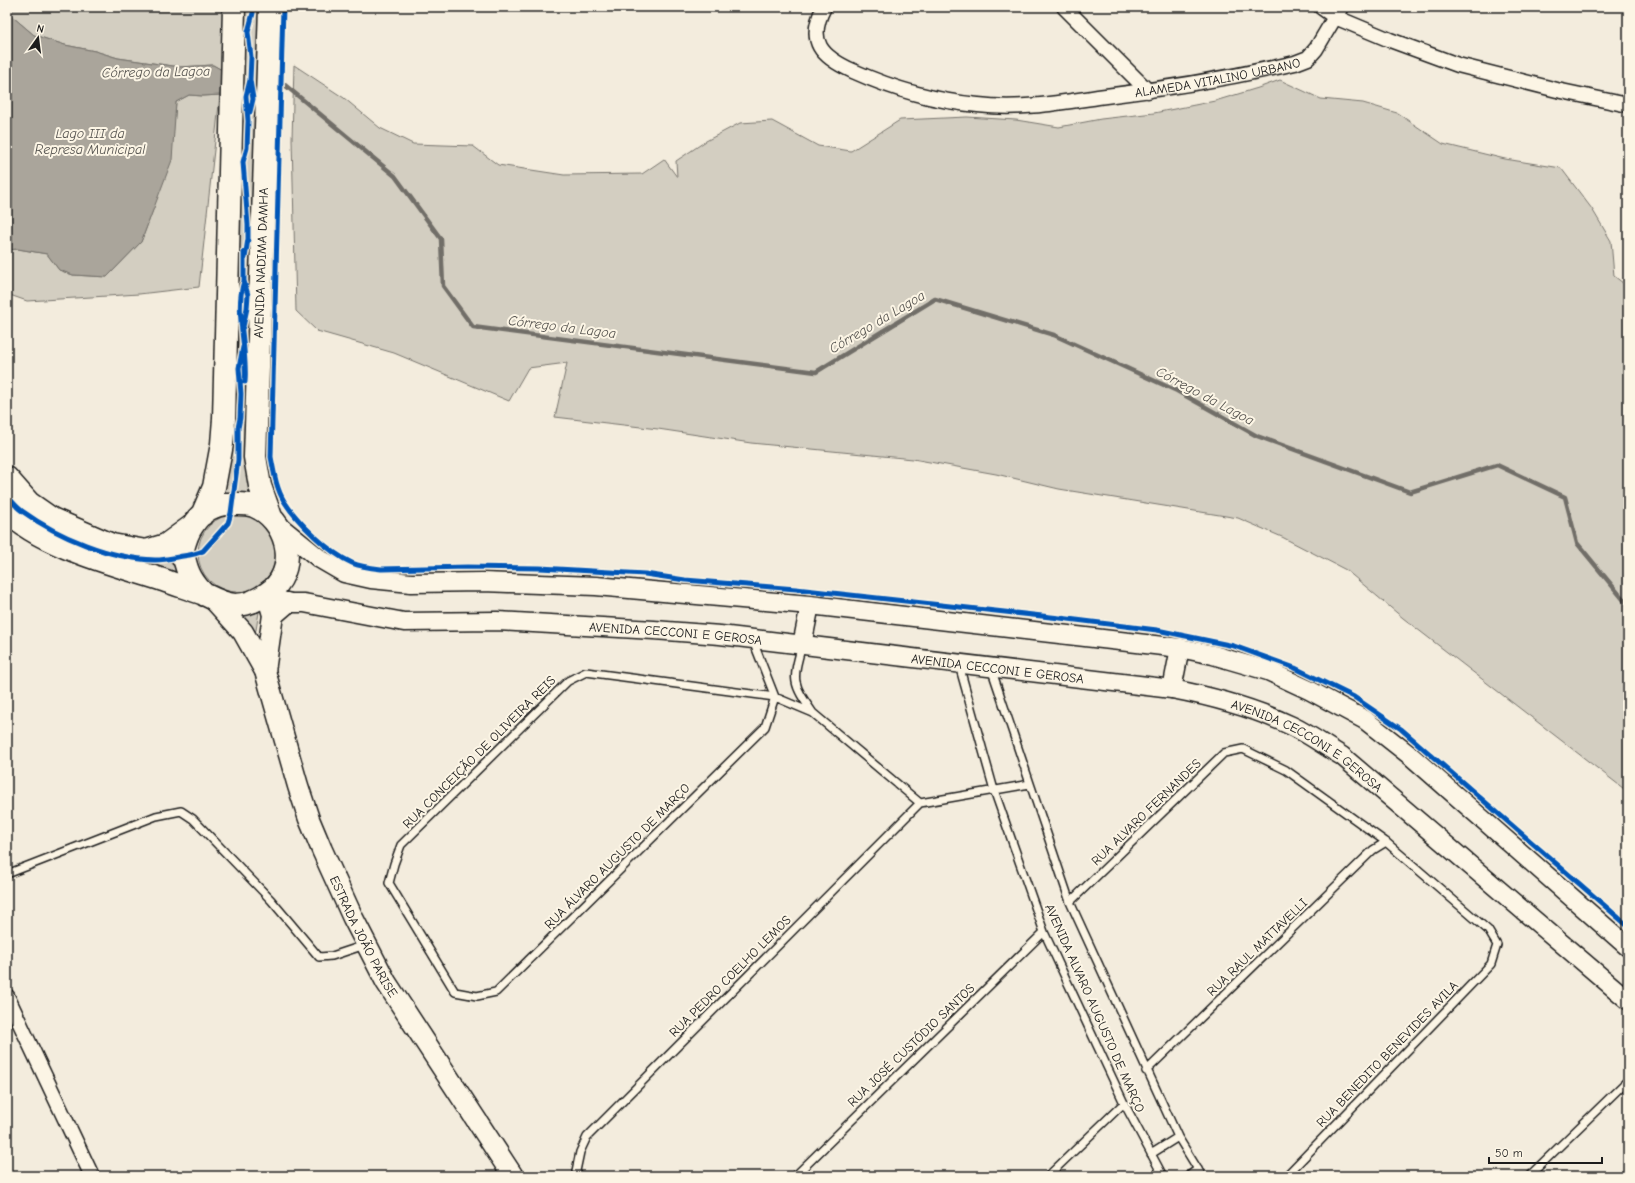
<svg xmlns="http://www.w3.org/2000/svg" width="1635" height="1183" viewBox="0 0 1635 1183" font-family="'Comic Neue',sans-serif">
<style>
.green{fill:#d3cec1;stroke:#78756e}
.water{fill:#aaa59b;stroke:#716e68}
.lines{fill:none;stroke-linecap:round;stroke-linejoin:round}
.stream{stroke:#716e68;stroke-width:4.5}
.service-casing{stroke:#1c1c1c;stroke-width:10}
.minor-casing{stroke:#1c1c1c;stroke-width:17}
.tertiary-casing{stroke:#1c1c1c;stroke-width:21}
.secondary-casing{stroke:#1c1c1c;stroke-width:23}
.primary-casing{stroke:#1c1c1c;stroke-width:25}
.service{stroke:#fcf5e5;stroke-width:7}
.minor{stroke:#fcf5e5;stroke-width:14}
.tertiary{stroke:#fcf5e5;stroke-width:18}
.secondary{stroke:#fcf5e5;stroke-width:20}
.primary{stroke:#fcf5e5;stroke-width:22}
.cycleway-casing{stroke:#fcf5e5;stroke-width:8}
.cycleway{stroke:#0057b8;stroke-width:5}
.labels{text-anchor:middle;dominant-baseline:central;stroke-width:4;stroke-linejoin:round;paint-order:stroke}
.street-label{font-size:13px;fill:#1c1c1c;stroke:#fcf5e5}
.water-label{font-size:14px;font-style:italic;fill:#55534f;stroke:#fcf5e5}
</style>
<rect width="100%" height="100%" fill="#f3ecdd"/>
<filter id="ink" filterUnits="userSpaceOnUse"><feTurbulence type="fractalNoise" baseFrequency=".025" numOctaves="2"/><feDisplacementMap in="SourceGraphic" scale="8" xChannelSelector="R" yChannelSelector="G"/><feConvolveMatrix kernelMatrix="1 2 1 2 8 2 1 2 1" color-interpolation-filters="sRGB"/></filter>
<g filter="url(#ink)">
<path class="green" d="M7,7H224L222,70L213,65L180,67L118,58L95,51L65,45L34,35L7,12Z
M245,7H259L250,310L255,497L220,496L229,465L233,412Z
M294,65L344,98L380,128L413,144L473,146L498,165L564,175L642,174L664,159L677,177L676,161L706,141L740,123L772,121L818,146L851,151L900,120L967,117L1016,120L1059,127L1101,119L1154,113L1215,101L1258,88L1280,80L1321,99L1363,103L1397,113L1443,144L1505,159L1561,168L1592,209L1611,241L1614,276L1628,287V792L1403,618L1346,570L1282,537L1238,518L1059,489L996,474L913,459L751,443L658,429L555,417L567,363L528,368L509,401L394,353L317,331L296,311L292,139Z
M189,95L203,96L220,95L199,287L139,294L27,301L7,294V250L18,249L47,254L59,270L73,275L107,277L141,242L154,207L174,122L176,102Z
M198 553a39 39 0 1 1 78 0a39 39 0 1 1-78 0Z
M173,546L176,573L140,561L146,554Z
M251,612H259L256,630L254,633L241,615Z"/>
<path class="water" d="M7,12L34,35L65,45L95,51L118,58L180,67L213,65L222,70L220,95L203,96L189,95L176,102L172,160L141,242L107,277L73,275L59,270L47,254L18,249L7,250Z"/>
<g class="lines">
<path class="stream" d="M280,81L395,176L441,239L443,286L473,327L816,372L935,299L1054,335L1177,391L1257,436L1410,492L1497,465L1565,497L1577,543L1628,605"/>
<defs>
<path id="service" d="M753,641L775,697L765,727L496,992L477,996L455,992L389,883L394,864L401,845L568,681L586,672L775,697L813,713L920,803L1030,784
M802,645C792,681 792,683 813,713
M959,665L994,790L1044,932L1124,1103L1163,1176
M991,668L1070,902L1178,1137L1202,1176
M7,874L156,816L181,811L193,819L271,900L319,957L332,956L365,945
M1070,902L1224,753L1243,749L1286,770L1386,842L1488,930L1497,945L1491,964L1286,1176
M1146,1071L1373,850L1386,842
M1151,1154L1178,1137
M579,1176L576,1171L580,1152L587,1137L920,803
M795,1176L1044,932
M1048,1176L1124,1103
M1188,1176L1198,1169
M1529,1176L1628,1080"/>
<g id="minor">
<path id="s1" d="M824,7C806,42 822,57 853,71C893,89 935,101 978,105C1019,110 1058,103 1098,97C1164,89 1230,78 1295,63L1308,58L1316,49L1335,17L1390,40L1458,65L1557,90L1628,105"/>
<path d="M1064,7L1148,91"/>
<path d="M1321,7L1335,17L1341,7"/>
<path d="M7,996L92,1176"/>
</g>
<g id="tertiary">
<path d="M278,525L320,559L344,573L371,579L411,583L483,582L596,586L810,605L1180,648L1213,655L1268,671L1309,690L1365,720L1412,757L1628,947"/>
<path id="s2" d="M273,597L287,603H304L404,622L497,621L654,630L720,635L1172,689C1214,697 1254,708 1292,726C1309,734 1325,746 1342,756L1628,1000"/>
<path d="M802,645L810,605"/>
<path d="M1172,689L1180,648"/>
</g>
<g id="secondary">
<path id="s3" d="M214,600L243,632L265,671L298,786L309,819L322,850L353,918L386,982L513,1176"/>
<path d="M273,615L287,603"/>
<path d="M265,671L273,615L267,594"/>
</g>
<path id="primary" d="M270,7L255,457L260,486L271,517
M7,478L29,503L52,519L112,545L146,551L166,545L192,526
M7,511C40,546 117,565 163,580C177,585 190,589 204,594C214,599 223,604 235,605C249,605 262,598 273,589C299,564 286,519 254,506C246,503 239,504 230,504C215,503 201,512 193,525C186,534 184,546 181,556L184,557C187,573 193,584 205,595
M202,515L214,487L222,444L224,419L234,7"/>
</defs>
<use href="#service" class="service-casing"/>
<use href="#minor" class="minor-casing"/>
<use href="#tertiary" class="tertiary-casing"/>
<use href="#secondary" class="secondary-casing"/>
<use href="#primary" class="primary-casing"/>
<use href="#service" class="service"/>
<use href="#minor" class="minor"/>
<use href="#tertiary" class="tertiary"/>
<use href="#secondary" class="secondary"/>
<use href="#primary" class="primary"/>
<defs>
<path id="cycleway" d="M283,7L271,457C274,472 276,488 284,501C298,523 328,552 352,563C361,567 372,568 382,569L467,567L540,568L645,574L685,580L796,589L1060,618L1157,630L1234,646L1295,668L1354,697L1401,729L1628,926
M250,112L253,99L250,80L251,57L248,32L253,13
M245,258L248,239V225L243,162L247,148L248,121L246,96L250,80
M244,281C234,312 248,349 245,382
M243,327L247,308L248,295L244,281V252
M7,496C12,501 16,507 22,511C58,537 111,559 155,560C165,560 173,558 183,556C190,555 197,554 203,551L228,523L231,513L238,460V428L240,418L241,394L239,368L243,347"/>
</defs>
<use href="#cycleway" class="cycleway-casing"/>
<use href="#cycleway" class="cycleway"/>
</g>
</g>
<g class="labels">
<g class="street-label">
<text stroke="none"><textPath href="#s1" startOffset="455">ALAMEDA VITALINO URBANO</textPath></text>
<text transform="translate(261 263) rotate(-88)">AVENIDA NADIMA DAMHA</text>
<text stroke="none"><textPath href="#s2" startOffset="406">AVENIDA CECCONI E GEROSA</textPath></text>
<text stroke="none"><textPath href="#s2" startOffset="730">AVENIDA CECCONI E GEROSA</textPath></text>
<text stroke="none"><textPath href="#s2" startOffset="1054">AVENIDA CECCONI E GEROSA</textPath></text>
<text transform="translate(479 752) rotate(-45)">RUA CONCEIÇÃO DE OLIVEIRA REIS</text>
<text transform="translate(1146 812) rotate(-44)">RUA ALVARO FERNANDES</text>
<text transform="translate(617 856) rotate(-45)">RUA ÁLVARO AUGUSTO DE MARÇO</text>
<text stroke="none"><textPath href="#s3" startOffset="372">ESTRADA JOÃO PARISE</textPath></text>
<text transform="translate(1257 947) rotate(-44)">RUA RAUL MATTAVELLI</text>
<text transform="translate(730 976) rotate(-45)">RUA PEDRO COELHO LEMOS</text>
<text transform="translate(1095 1008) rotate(66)">AVENIDA ALVARO AUGUSTO DE MARÇO</text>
<text transform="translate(911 1045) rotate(-44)">RUA JOSÉ CUSTÓDIO SANTOS</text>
<text transform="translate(1387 1054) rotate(-46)">RUA BENEDITO BENEVIDES AVILA</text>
</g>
<g class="water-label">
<text transform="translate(156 72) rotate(-1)">Córrego da Lagoa</text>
<text x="90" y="133">Lago III da<tspan x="90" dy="16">Represa Municipal</tspan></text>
<text transform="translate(877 322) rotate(-31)">Córrego da Lagoa</text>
<text transform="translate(562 327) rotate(7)">Córrego da Lagoa</text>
<text transform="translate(1205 396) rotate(28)">Córrego da Lagoa</text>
</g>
</g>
<rect width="1635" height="1183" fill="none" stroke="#fcf5e5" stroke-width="24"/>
<rect x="12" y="12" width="1611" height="1159" fill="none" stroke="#1c1c1c" stroke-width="1.5" filter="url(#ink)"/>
<g transform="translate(38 38) rotate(14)" stroke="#fcf5e5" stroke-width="3" paint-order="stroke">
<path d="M0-3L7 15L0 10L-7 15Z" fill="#1c1c1c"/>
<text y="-6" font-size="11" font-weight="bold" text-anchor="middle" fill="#1c1c1c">N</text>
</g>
<path d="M1489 1157v6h113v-6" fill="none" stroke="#1c1c1c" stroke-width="2"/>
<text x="1495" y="1157" font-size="12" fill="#1c1c1c" stroke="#fcf5e5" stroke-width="3" paint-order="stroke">50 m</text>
</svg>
